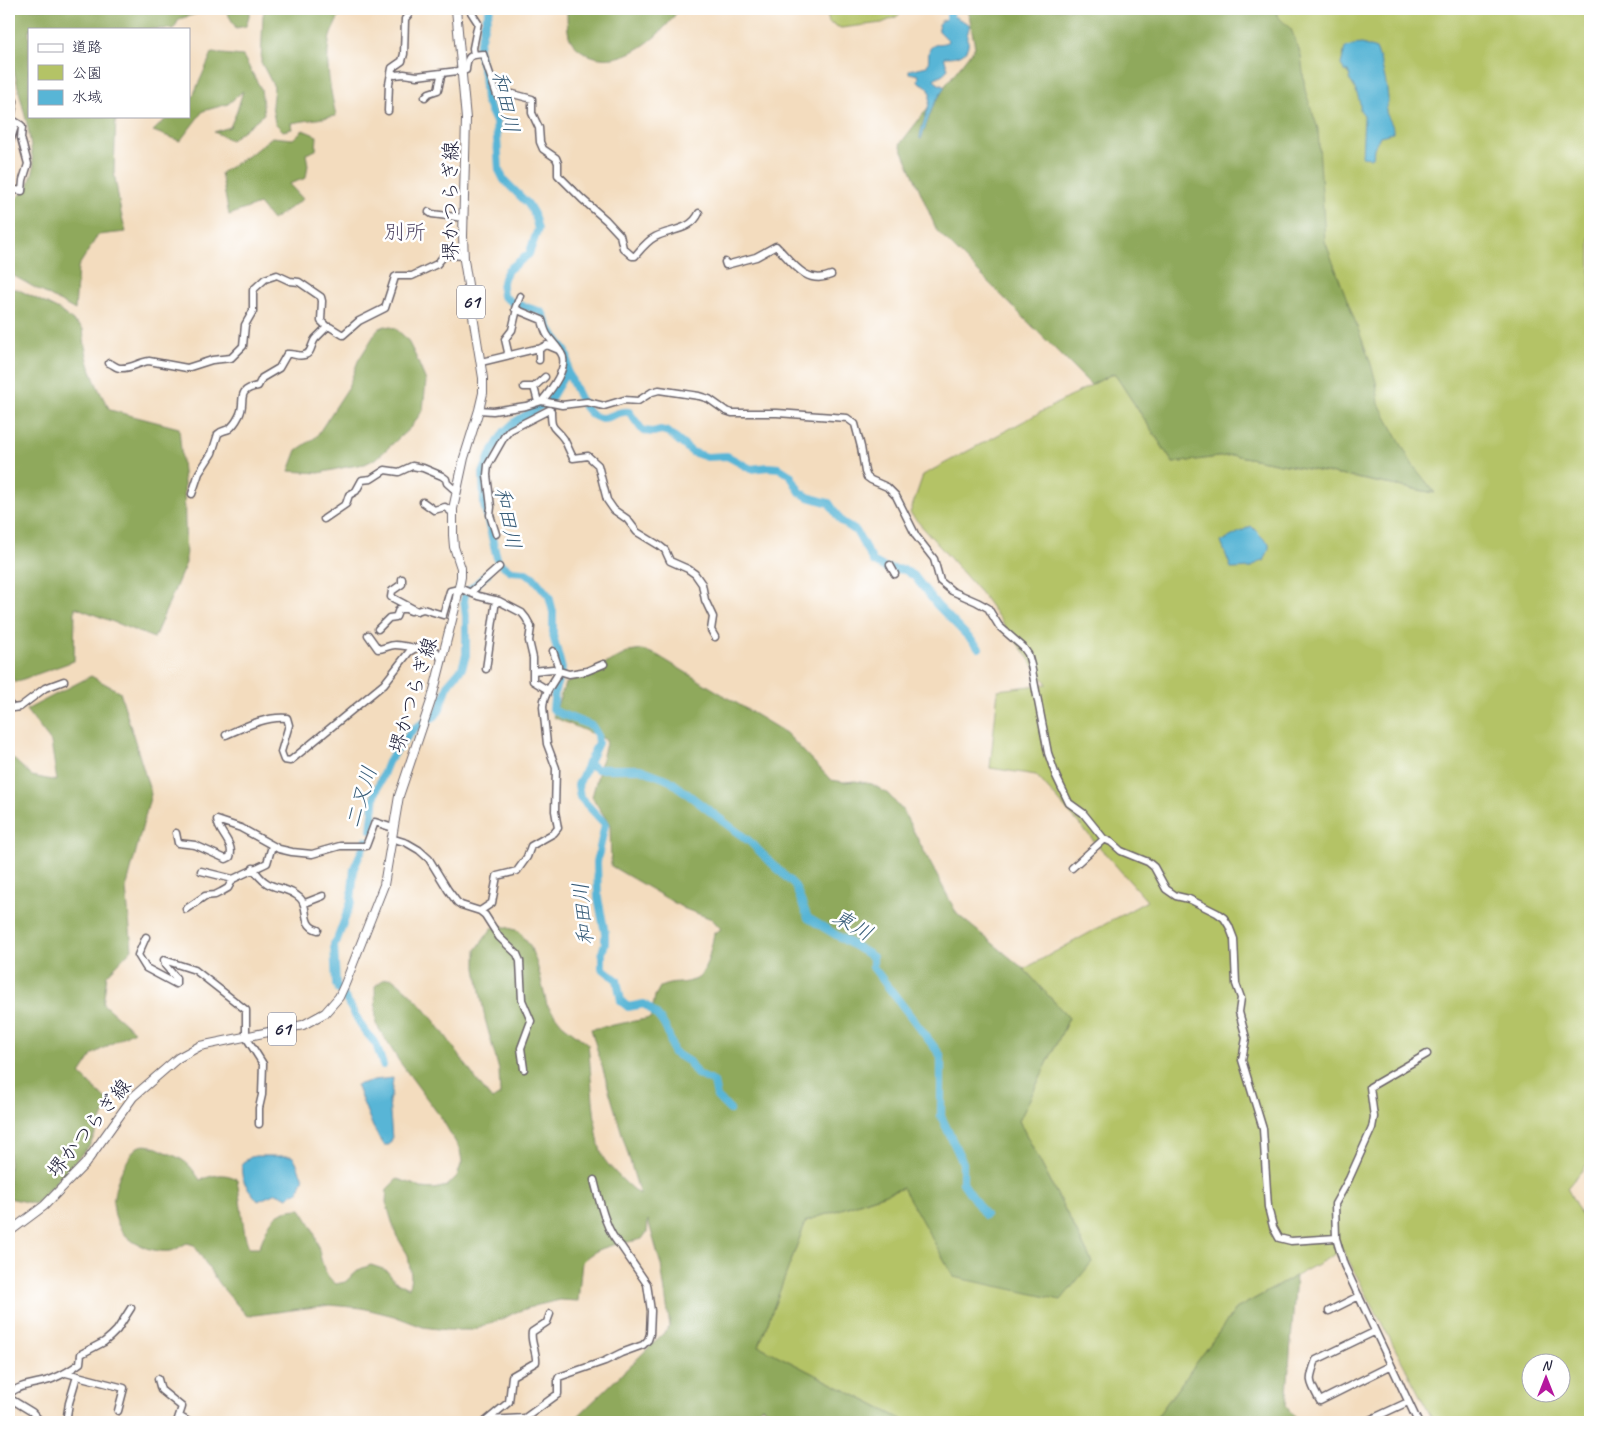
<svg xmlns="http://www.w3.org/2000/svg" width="1599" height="1431" viewBox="0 0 1599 1431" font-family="Caveat,'Klee One',sans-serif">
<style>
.green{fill:#b4c366;stroke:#6b7250;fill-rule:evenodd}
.forest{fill:#8fa95b;stroke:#58664b}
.water{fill:#58b5d6;stroke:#3d6c88}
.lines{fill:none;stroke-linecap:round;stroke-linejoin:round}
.river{stroke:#58b5d6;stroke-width:8}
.minor-casing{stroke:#6b6369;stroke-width:9}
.major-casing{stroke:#6b6369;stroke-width:10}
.minor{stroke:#fff;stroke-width:6}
.major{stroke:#fff;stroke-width:8}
.labels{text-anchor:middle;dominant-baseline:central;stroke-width:5;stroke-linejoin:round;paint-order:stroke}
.shield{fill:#fff;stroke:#646476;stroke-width:1}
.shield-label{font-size:19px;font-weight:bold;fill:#22223b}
.street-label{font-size:20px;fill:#22223b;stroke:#fff}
.water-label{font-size:21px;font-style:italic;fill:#385d79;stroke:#fff}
.neighbourhood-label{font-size:21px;fill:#5b516e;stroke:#fff}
</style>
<rect width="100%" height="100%" fill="#fff"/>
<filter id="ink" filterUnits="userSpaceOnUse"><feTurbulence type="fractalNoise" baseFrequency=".02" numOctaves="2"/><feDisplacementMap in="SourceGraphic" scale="10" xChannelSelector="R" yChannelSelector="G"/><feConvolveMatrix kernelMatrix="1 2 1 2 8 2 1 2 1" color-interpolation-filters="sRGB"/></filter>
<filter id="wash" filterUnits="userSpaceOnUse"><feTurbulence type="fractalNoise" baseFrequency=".0096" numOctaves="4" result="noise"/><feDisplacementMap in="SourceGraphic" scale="20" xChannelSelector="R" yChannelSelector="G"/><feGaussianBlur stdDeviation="1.12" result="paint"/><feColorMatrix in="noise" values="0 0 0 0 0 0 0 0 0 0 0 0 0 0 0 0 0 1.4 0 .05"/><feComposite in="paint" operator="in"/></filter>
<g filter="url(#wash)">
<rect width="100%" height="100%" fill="#f3dcbe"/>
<path class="green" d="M826,9H906L896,17L882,23L841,28L829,23Z
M1276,9H1590V1161L1567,1188L1590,1231V1422H1434L1343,1250L1236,1309L1153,1422H907L759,1346L806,1221L904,1188L954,1277L1092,1262L1019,1121L1069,1018L1024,969L1147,901L1036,775L990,768L998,690L1047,684L981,593L910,513L923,475L1114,373L1173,463L1233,455L1434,493L1400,469L1331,296ZM1532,1364H1562V1394H1532Z"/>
<path class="forest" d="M9,9H213L179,19L174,29H29V116H116L114,172L121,213L126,232L98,235L78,267L75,310L14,276L9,275V204L13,202L28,187L34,168L28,128L9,50Z
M225,9H251L246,26L236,28Z
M265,9H340C340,20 330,30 329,42C325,67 331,92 336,116L291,123L292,129L283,131L275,123L272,105L274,87L261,62L263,15Z
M567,9H679C661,37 620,72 585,53C578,49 571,43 569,36C567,28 567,17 567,9Z
M968,9H1274L1278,17L1291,29L1301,55L1305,90L1318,129L1325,241L1370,361L1376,382L1379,404L1412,464L1435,493L1233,455L1173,463L1114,373L1091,385L937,231L900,144L975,47Z
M212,53L243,56L261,89L264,114L231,140L214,132L230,127L237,111L243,91L228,104L203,111L180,141L153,131L169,116H189V100L193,96Z
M303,130L317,136L316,150L306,154L308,165L306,178L289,184L303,199L272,220L259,204L229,215L221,173L252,153L272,137L293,139Z
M9,289H17L59,310L83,329C86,362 93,381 110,410L179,428L184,483L186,563L154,638L75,607L74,661L15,682L9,672Z
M385,326L395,328L407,339L416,357L426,381L423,410L411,427L377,458L365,464L346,467L319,473L289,471L297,450L316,437L348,388L358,361L378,329Z
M642,650L657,655L786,733L831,780L844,782L855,781L872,784L888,794L903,811L957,914L1024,969L1069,1018L1019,1121L1092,1262L1061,1300L954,1277L903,1188L806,1221L759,1346L907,1422H785L762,1407L736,1422H572L670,1327L661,1265L648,1220L647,1232L642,1239C619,1245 599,1244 582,1262L578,1301L560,1300L538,1305L516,1312L502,1319L472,1330H447L423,1327L394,1316L362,1308L330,1305L247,1316L219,1284L194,1245L187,1243C182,1245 175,1251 170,1251C162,1252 151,1250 144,1247C105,1232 108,1190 128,1160C131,1154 134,1148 140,1146C149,1143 159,1149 166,1152C185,1160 189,1163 200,1180C213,1175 224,1172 237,1179L245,1236L249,1248H259C269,1224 271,1209 301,1209C309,1220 315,1232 318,1245C321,1260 323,1275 336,1284L345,1282L360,1269L371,1265L386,1270L395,1281L409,1288L411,1276L408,1255L396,1235L386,1202L387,1189L397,1179L410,1183L421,1188L434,1189L447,1186L457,1176L462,1162L460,1150L442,1119L399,1061L376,1024L375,986L384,979L392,978C434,1009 459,1060 492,1100L500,1095L499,1070L485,1019L476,968V950L492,928L502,926L519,931L530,946L537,964L547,1005L562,1024L588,1044C591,1067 594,1143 604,1159C612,1170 629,1187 640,1195L591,1029L651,1018L655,996L660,987C672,982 676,984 687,982C690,981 696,980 698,978C707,972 712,944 714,933L721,929L712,919L685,909L611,866L610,825L592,797L607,740L553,717L565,684L629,652Z
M91,676L120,692L151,794L126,889L132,949L107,975L103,1004L134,1031L93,1054L80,1074L109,1103L90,1145L35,1204L9,1198V755L32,776L57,781L51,742L26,710Z
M1296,1276L1286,1406L1299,1422H1153L1236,1309Z"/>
<path class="water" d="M949,14L969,24C970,29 967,32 967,37C967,44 969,38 968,45C966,57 953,57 944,57L948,68C945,75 939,75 934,79L937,83L945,87L933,106L921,139H920C919,128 936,97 928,88C926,85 921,83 918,82L919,75L909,73V70L927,66C931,59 925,48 935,45C939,43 943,44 947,42L948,40L939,31L938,24L941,21L947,19Z
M1362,44L1376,49C1382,62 1387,85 1388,99C1388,103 1385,107 1386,111C1387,119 1394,123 1393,133L1380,136L1374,148L1373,156L1370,158L1362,157L1364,118V115L1360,110C1361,100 1355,87 1349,79L1350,76L1348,72L1345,71L1341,65L1345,48L1353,45Z
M1251,526L1269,544V549L1264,561L1261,560L1251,568L1233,569L1231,568L1221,542Z
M393,1078L391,1096L389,1100L392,1139L389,1145H384L373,1127L356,1085L374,1080Z
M256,1156H292C298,1161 298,1171 304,1178L298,1192L293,1193L288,1198L276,1193L258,1201C248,1188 238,1179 243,1162L251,1157Z"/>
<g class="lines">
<path class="river" d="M490,9L485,22L478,50L484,74L486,100L496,122L499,170L504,180L528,204L534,214L538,229L529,254L508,270L504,278L502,287L503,296L513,303L542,312L551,331L566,352L568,360L567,371L550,400L515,422L504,432L490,455L483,473L484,505L498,562L511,571L524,572L533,577L549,596L553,612V635L562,669L555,690L553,709L559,713L592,726L597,734L598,743L578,785L580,797L605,824L597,862L598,898L605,933V943L602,953V968L617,980L621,1001L628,1007L644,1004C663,1018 669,1030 673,1052L689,1062L697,1074L714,1082L717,1097L730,1110
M950,24V14L953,9
M567,371C575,384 584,420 603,418C613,417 619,410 629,412L643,431L653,432L661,430L668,432L692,452L707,457L727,456L751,469L768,467L779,468L790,475L800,492L808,497L829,503L841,521L856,531L873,561L885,568L905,570L915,577L937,605L979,648
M588,763L597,769H640L669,780L749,841L795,886L808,918L873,957V967L941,1056V1116L963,1163V1183L985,1215
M371,830L375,795L388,762L397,749L415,728L435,716L439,711L449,683L462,668L466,655V616L464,600L466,593L487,574
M339,990L336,984L334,944L337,940L351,902L354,868L366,841
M344,996L364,1030L376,1044L383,1065"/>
</g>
</g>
<g filter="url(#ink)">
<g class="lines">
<defs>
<path id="minor" d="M469,9L478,23L473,48L474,55
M392,72L395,75L404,74L417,76L466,70C467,56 469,55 483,54L497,95L502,97L513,94L532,99V113L539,128L540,142L543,149L556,158L558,163V175L582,199L606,220L620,235L623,248L632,256H635C641,249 647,241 655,237C670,229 691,231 699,213
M9,92L14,101L11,119L21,125L22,127L21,138L28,164L23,180L22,191L9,189
M425,97L429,93L438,90L441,76L444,73
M388,111L389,84L392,68L402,61L404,54L405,19L413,9
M9,124L15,126L9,145
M429,212L432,214L464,218
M725,262L726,265L756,257L776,246C792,262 806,286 831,275
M520,296L515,309L542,320C547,341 551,337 561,353C570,366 551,390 542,401
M539,349L547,345L559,350
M507,355L508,352L505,339L512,330L517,309
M481,362L535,349H539V360
M109,363C113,364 116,368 120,368C131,369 139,362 149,361L187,368L212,360L231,358L243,346L245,325L253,311V290L265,279L277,275L290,281L299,282L321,297L322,301L321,321L327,327
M524,387H534L545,377
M534,387L538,402
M479,410L493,411L526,406L542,401L562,405L587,402L604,406L624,400L638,401L652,392L659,390L699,396L709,399L726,411L732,413H777L847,418L855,424L861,447L865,472L867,477L871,480L887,487L896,496L916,536L934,559L940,581L952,591L977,602L988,608L999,626L1023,647L1028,654L1031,665L1048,753L1056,776L1069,803L1083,813L1104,839L1111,842L1121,851L1148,862L1154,867L1166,889L1176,896L1189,899L1217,913L1224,918L1229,926L1234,939L1236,984L1241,998L1239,1012L1246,1038L1242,1060L1263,1129L1268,1207L1273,1227L1279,1238L1291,1241L1336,1238
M192,494L199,473L212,453L218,434C222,430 225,431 229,429C233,426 237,420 239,416C247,402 234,390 258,386L262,378L279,368L287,354C293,353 298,357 304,355C312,354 311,344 315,339C319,335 323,331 327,327H330L343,335L359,321L385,308L395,277L397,276H412L437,264L443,257L446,255L464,256
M423,502L434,510L445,507L453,513
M324,519L346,504L349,495L356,491L362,480L371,479L385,470L399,472L412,466L423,468L442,476L446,479L447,483L457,492
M496,534L490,515L491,507L487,475L488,465L504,437L510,430L549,410L551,411C551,432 554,425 564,439C567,445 570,452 573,458L588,456L598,465L607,500L614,510L627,519L637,532L660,546L665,550L670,561L688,569L695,574L702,584L705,600L713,617L711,630L715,637
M890,565L895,574
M402,579V584L392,591L391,597L417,611L423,609L443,615L450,591L459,589
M459,588L478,596L499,601L522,613L526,618L531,627L529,641L533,658V681L548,690
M471,592L499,567
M378,629L389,618L396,617L399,609H406L411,611
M368,635L378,649C384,649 389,645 395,645C397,645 413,647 415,648
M486,669L496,600
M533,671L553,669L569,674L587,671L604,664
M9,704L13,708L20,707L45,688L64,681
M226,735C244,727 266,716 287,718L289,725L281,752L284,760L290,761L384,684L409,652C424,642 435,644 442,661
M176,833L178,843L195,845L226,859L230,857C235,843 218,833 217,820L241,828L279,849L292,852L312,854L340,846H366L375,822L393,828
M391,838L407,843L419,850L429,859L448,890L457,902L461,905L480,911L485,915L499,937L517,954L520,961L522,1000L531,1021L521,1048L524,1069
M253,868C270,895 282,882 300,898C310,907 300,925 318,930
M1072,868L1104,839
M201,871L233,879
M305,903L323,896
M186,909L205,896L215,895L221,892L228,888L233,879L267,863L272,846
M480,911L492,903L497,876L517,871L527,857L531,846L554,833L558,828L555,811L556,768L547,744L543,707L544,700L548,690L558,674V666L553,651
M146,937L138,955L146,968L176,984V978L165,965L164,960L195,970L246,1010V1037L263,1064L262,1095L259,1108V1124
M1329,1311L1359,1296
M1374,1332L1316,1360C1308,1381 1309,1381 1320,1401L1390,1366
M66,1373L124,1388L118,1411
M158,1379L161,1390L182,1407L177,1422
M9,1395C17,1384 40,1384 52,1379C62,1375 71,1370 80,1363L81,1354L104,1342L111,1336L117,1330L131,1308
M9,1398L32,1412L41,1422
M179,1416L189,1422
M488,1420L525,1418L558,1394V1379L559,1377L605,1361L621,1353L643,1345L648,1340L650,1334L651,1311L647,1284L621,1246C606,1233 599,1199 594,1180
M486,1421L509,1402L512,1376L536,1362C537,1352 530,1342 532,1332L547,1322L550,1314
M66,1422L69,1403L77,1376
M194,1422H196
M1365,1422L1408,1402
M1418,1422L1344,1265L1336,1238L1335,1204L1349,1179L1372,1128L1374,1117L1370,1087L1427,1054"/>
<path id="major" d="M9,1232L44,1206L85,1164L133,1097L178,1058L200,1046L303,1025L325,1013L339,997L345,984L384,885L399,796L432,698L455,608L461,577V568L454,547L453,535V509L464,458L479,410L483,393V378L464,260L463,236L466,119L456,9"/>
</defs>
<use href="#minor" class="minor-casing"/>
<use href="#major" class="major-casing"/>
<use href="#minor" class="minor"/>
<use href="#major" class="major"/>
</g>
</g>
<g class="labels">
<g class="shield">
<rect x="457" y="285.5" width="28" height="33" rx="4"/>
<rect x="268" y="1012.5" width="28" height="33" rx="4"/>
</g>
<g class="shield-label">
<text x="471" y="302">61</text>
<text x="282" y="1029">61</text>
</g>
<g class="street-label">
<text transform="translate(450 201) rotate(-90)">堺かつらぎ線</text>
<text transform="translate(413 695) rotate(-73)">堺かつらぎ線</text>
<text transform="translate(89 1128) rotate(-51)">堺かつらぎ線</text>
</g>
<g class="water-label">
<text transform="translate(506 102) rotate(78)">和田川</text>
<text transform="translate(508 518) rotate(79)">和田川</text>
<text transform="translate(361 797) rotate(-73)">二又川</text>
<text transform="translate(583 914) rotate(-95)">和田川</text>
<text transform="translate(853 925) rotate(30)">東川</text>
</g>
<g class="neighbourhood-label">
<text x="405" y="232">別所</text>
</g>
</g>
<rect width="1599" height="1431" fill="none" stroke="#fff" stroke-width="30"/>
<rect x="28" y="28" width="162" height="90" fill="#ffffff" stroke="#a7a7b1"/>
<rect x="38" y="44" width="25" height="8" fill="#ffffff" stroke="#a7a7b1"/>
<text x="72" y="52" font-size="15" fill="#22223b">道路</text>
<rect x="38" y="65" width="25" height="15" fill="#b4c366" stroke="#a7a7b1"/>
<text x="72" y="78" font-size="15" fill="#22223b">公園</text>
<rect x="38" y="90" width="25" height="15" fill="#58b5d6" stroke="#a7a7b1"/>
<text x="72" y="102" font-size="15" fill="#22223b">水域</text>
<g transform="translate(1546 1378)"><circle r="24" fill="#ffffff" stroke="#a7a7b1"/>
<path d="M0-4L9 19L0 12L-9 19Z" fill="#b5179e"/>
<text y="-8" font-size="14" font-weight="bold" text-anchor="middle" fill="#22223b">N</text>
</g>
</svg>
